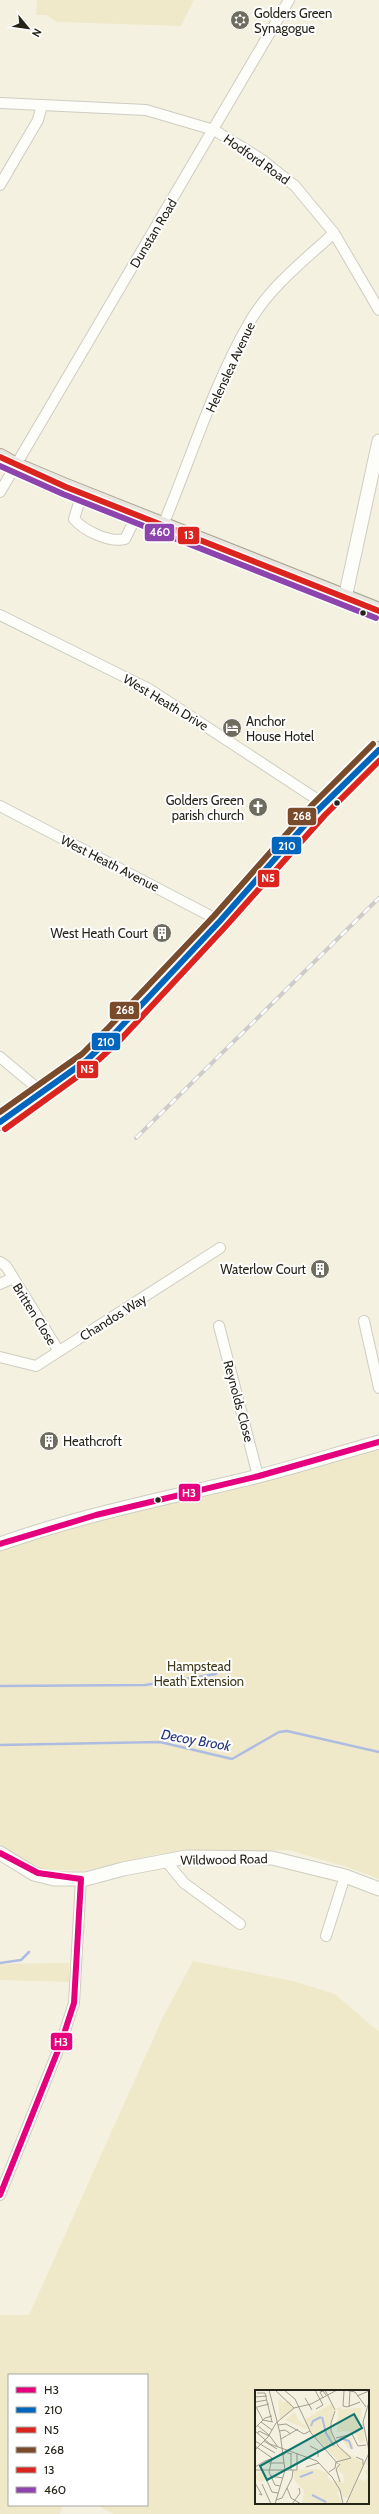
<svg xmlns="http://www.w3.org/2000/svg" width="379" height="2514" viewBox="0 0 379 2514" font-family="Cabin,sans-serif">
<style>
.green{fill:#efe9c9;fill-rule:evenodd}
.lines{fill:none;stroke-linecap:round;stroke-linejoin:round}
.stream{stroke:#afbce2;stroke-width:2.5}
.minor-casing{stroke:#cfcdc1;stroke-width:12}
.tertiary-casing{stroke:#cfcdc1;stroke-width:15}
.primary-casing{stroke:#aaa693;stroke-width:18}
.minor{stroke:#fdfdfa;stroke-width:10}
.tertiary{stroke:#fdfdfa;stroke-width:13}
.primary{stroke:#e8e6de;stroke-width:16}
.rail-casing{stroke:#cdccc8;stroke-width:4}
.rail{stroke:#fff;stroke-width:2.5;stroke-dasharray:8;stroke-linecap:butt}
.bus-1-casing{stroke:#fff;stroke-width:9}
.bus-2-casing{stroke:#fff;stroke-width:9}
.bus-3-casing{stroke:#fff;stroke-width:9}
.bus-4-casing{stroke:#fff;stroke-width:9}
.bus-5-casing{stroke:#fff;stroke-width:9}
.bus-6-casing{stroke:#fff;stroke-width:9}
.bus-1{stroke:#e5007d;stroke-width:6}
.bus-2{stroke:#0065bd;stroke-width:6}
.bus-3{stroke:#dc241f;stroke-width:6}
.bus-4{stroke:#7a4b2a;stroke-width:6}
.bus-5{stroke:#dc241f;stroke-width:6}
.bus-6{stroke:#8e44ad;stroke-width:6}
.bus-dot{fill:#262419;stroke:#fff;stroke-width:1.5}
.labels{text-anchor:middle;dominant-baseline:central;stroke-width:4;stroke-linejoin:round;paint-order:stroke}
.poi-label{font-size:13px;fill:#262419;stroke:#fff;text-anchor:start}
.street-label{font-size:13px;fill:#262419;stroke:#fff}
.park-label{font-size:13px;fill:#3e3818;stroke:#fff}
.water-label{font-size:14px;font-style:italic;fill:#27387f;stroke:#fff}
.inset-river{fill:none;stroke:#afbce2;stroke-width:2}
.inset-road{fill:none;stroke:#a29f91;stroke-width:1}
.view{fill:#0f766e;fill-opacity:0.15;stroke:#0f766e;stroke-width:2}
.inset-edge{fill:none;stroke:#262419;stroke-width:2}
.line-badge{stroke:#fff;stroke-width:1.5}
.badge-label{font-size:11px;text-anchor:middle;font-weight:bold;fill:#fff}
</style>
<rect width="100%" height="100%" fill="#f4f1e1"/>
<path class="green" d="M37,0H194L181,26L57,22L46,15H36Z
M379,1443V1879L347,1867L288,1850L158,1854L85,1871L33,1869L0,1850V1544Z
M193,1961L293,1981L335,1994L379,2032V2514H113L97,2505H147V2375H9V2505H63L60,2514H0V2315H29L163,2017ZM256,2391H368V2503H256Z
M69,1963V1982L0,1980V1964Z"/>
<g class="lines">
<path class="stream" d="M0,1686L145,1685L216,1674
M0,1745L160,1742L232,1759L279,1732L287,1731L379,1752
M0,1963L21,1960L29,1952"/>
<defs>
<path id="minor" d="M0,103L146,110L214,130L261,159L295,186L334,233L379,310
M0,185L38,120L42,105
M0,492L289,0
M82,493L74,519C84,531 110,543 125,539L137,515
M163,525C192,456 214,382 252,318C272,285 306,259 334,233
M0,615L149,689L324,804
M0,806L220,921
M0,1057L43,1093
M0,1262L6,1266L58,1350
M0,1284L13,1278
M364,1321L379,1388
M219,1326L258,1476
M0,1357L36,1366L220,1248
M166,1861L184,1883L240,1924
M326,1936L345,1876
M0,2195L61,2043L74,2003L81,1879"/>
<path id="tertiary" d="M345,598L379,441
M0,1544C84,1514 172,1497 259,1476C299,1466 339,1453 379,1442
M0,1853L34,1874L54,1879H86L123,1869L186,1857L272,1858L345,1876L379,1889"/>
<path id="primary" d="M0,457L16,466L66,487L379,611
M0,1122L87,1060L115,1033L220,921L319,809L379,750"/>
</defs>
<use href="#minor" class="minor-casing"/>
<use href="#tertiary" class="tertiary-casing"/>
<use href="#primary" class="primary-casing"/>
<use href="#minor" class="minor"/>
<use href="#tertiary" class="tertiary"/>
<use href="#primary" class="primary"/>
<defs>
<path id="rail" d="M136,1138L379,898"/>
</defs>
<use href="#rail" class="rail-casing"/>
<use href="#rail" class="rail"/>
<defs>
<path id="bus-1" d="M0,1544L96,1515L259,1476L379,1442
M0,1853L38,1873L81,1879
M0,2195L61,2043L74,2003L81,1879"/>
<path id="bus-2" d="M0,1122L87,1060L115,1033L220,921L319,809L379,750"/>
<path id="bus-3" d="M5,1129L92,1066L121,1039L226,926L325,815L379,761"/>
<path id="bus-4" d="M0,1112L82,1054L109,1027L214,916L313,804L373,744"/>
<path id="bus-5" d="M0,457L66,487L379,611"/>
<path id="bus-6" d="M0,466L63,494L376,618"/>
</defs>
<use href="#bus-1" class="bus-1-casing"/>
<use href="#bus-2" class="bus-2-casing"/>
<use href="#bus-3" class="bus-3-casing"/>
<use href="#bus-4" class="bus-4-casing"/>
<use href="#bus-5" class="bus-5-casing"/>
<use href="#bus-6" class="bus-6-casing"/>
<use href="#bus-1" class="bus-1"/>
<use href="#bus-2" class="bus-2"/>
<use href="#bus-3" class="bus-3"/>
<use href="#bus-4" class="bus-4"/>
<use href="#bus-5" class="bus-5"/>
<use href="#bus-6" class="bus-6"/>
</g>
<defs>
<symbol id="synagogue-disc" viewBox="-11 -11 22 22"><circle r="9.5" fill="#6e6c5f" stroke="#fff"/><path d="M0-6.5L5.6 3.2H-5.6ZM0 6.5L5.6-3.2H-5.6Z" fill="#fff"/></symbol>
<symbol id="hotel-disc" viewBox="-11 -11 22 22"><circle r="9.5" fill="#6e6c5f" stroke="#fff"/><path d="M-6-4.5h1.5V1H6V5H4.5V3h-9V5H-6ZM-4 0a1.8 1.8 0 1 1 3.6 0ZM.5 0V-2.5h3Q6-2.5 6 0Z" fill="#fff"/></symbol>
<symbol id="church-disc" viewBox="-11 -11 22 22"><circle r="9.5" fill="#6e6c5f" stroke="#fff"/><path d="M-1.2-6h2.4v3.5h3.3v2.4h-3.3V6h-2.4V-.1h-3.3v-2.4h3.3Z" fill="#fff"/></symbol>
<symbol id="building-disc" viewBox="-11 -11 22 22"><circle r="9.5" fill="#6e6c5f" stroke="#fff"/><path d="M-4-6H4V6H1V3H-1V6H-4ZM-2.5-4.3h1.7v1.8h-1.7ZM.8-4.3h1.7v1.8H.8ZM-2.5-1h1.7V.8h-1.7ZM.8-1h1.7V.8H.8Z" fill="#fff"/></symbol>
</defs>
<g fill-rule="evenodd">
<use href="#synagogue-disc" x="229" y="9" width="22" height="22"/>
<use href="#hotel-disc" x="221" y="717" width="22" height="22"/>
<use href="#church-disc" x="247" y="796" width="22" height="22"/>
<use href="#building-disc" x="151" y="922" width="22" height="22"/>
<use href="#building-disc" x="309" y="1258" width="22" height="22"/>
<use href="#building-disc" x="38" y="1430" width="22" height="22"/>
</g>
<g class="bus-dot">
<circle cx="363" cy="613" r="3.5"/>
<circle cx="337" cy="803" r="3.5"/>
<circle cx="158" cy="1500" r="3.5"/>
</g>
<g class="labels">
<g class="poi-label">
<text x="254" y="13">Golders Green<tspan x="254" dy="15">Synagogue</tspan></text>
<text x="246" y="721">Anchor<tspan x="246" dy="15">House Hotel</tspan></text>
<text x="244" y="800" text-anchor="end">Golders Green<tspan x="244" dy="15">parish church</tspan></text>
<text x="148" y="933" text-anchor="end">West Heath Court</text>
<text x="306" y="1269" text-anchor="end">Waterlow Court</text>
<text x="63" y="1441">Heathcroft</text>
</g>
<g class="street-label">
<text transform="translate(257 159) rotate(35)">Hodford Road</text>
<text transform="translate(153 233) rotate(-59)">Dunstan Road</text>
<text transform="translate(230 367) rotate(-65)">Helenslea Avenue</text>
<text transform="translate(166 702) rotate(31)">West Heath Drive</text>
<text transform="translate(110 863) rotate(27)">West Heath Avenue</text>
<text transform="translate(35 1314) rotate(58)">Britten Close</text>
<text transform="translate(113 1317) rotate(-32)">Chandos Way</text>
<text transform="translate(239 1401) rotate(75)">Reynolds Close</text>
<text transform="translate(224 1859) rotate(-1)">Wildwood Road</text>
</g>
<g class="park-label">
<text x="199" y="1666">Hampstead<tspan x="199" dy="15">Heath Extension</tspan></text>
</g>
<g class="water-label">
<text transform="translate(196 1740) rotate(10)">Decoy Brook</text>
</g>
</g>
<g transform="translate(255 2390)">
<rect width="114" height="114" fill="#f4f1e1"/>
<path d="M25,8L27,12L35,11L39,20L25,30L23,12ZM77,13L79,21L75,35L82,56L110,74L93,108L87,107L84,101L82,103L87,113L47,114L49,101L40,91L38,80L62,79L75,84L72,87L78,92L84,90L86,93L89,92L88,84L81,80L84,72L55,41L49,30ZM88,16L85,19L107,18L104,36L108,35L110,51L105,53L99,41L82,42L83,20L80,19ZM40,22L43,30L52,37L46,41L49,38L30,30ZM85,47L95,48L99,57L95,60ZM114,64V114H91L104,89L110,91L113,87L108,79L111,81L113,77L111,73ZM1 87a5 5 0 1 1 10 0a5 5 0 1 1-10 0Z" fill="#efe9c9"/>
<path class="inset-river" d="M67,27L71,43L79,56M56,36L58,31L66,27M85,48L94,51L97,59M45,87L58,82M57,105L71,112"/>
<path class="inset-road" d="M14,0L25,43L30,80L20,114M20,0L39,18M29,0L40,9L56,43L83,74M60,0L68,15L61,19M70,0L80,20M90,0L100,2L111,17M2,3H10L17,32M102,6L114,1M0,7L12,6M50,8L57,20M68,8L65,2L68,1L71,5M0,12L12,10M114,12L108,32L114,61M0,15L8,30L18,32M88,16L92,17L105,12M88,16L89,1M2,17L14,14M94,17L95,1M80,21L76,33V41L83,56L96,68L81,72M6,32L17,40M2,35L14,45M23,35L31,34L49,44L55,41M0,38L10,28L17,26M0,41L15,54L62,71L77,87L85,100L88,114M24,41L30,40L36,44M3,43L4,41L14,46M14,45L23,57M81,48L97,44L103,56L111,55M26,49L43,39M0,51L20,63M9,51L22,59M0,56L17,68M55,56L63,60V67M0,60L13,47L21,33L39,18L56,14L82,0M101,67L108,70V75M17,68L14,82L20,95L25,96M14,73H29M0,77L10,71L30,64V62L36,64M51,77L64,73M0,80H42V63M36,80V63M74,82L80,78L81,72M15,86L28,88M12,91L17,102L23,103M85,92L81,79L85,74M0,93L7,105L4,104M7,94L16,114M32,98L36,108L46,114M21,110L27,108L37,88L38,80M37,114L45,103L44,98M91,114L114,63"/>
<path class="view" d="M99,24L107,38L12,90L5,76Z"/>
<rect width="114" height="114" class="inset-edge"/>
</g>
<g class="line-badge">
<rect x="144" y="523" width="31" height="19" rx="4" fill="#8e44ad"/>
<rect x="177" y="526" width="23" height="19" rx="4" fill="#dc241f"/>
<rect x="287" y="807" width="30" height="19" rx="4" fill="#7a4b2a"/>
<rect x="271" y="836" width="31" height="19" rx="4" fill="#0065bd"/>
<rect x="257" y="869" width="23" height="19" rx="4" fill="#dc241f"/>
<rect x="109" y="1001" width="31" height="19" rx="4" fill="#7a4b2a"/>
<rect x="91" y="1032" width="30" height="19" rx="4" fill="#0065bd"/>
<rect x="76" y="1060" width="23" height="19" rx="4" fill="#dc241f"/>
<rect x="178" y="1483" width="23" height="19" rx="4" fill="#e5007d"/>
<rect x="50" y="2032" width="23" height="19" rx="4" fill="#e5007d"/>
</g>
<g class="badge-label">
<text x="160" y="536">460</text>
<text x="189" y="539">13</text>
<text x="302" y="820">268</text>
<text x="287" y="850">210</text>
<text x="268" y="882">N5</text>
<text x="125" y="1014">268</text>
<text x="106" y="1046">210</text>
<text x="87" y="1073">N5</text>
<text x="189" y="1497">H3</text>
<text x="61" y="2046">H3</text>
</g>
<rect x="8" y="2374" width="140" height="132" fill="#ffffff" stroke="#a8a7a3"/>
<rect x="16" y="2387" width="20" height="6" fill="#e5007d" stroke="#a8a7a3"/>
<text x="44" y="2394" font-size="12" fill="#262419">H3</text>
<rect x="16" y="2407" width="20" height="6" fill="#0065bd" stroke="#a8a7a3"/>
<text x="44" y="2414" font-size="12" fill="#262419">210</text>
<rect x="16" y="2427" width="20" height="6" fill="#dc241f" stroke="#a8a7a3"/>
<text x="44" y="2434" font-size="12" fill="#262419">N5</text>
<rect x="16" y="2447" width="20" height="6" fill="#7a4b2a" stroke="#a8a7a3"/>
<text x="44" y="2454" font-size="12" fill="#262419">268</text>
<rect x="16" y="2467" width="20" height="6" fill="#dc241f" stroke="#a8a7a3"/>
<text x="44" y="2474" font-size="12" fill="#262419">13</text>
<rect x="16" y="2487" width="20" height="6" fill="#8e44ad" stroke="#a8a7a3"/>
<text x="44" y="2494" font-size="12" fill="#262419">460</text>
<g transform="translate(28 28) rotate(119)" stroke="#ffffff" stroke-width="3" paint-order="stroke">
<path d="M0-3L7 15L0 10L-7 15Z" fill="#262419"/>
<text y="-6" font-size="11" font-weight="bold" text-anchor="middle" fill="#262419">N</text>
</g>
</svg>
